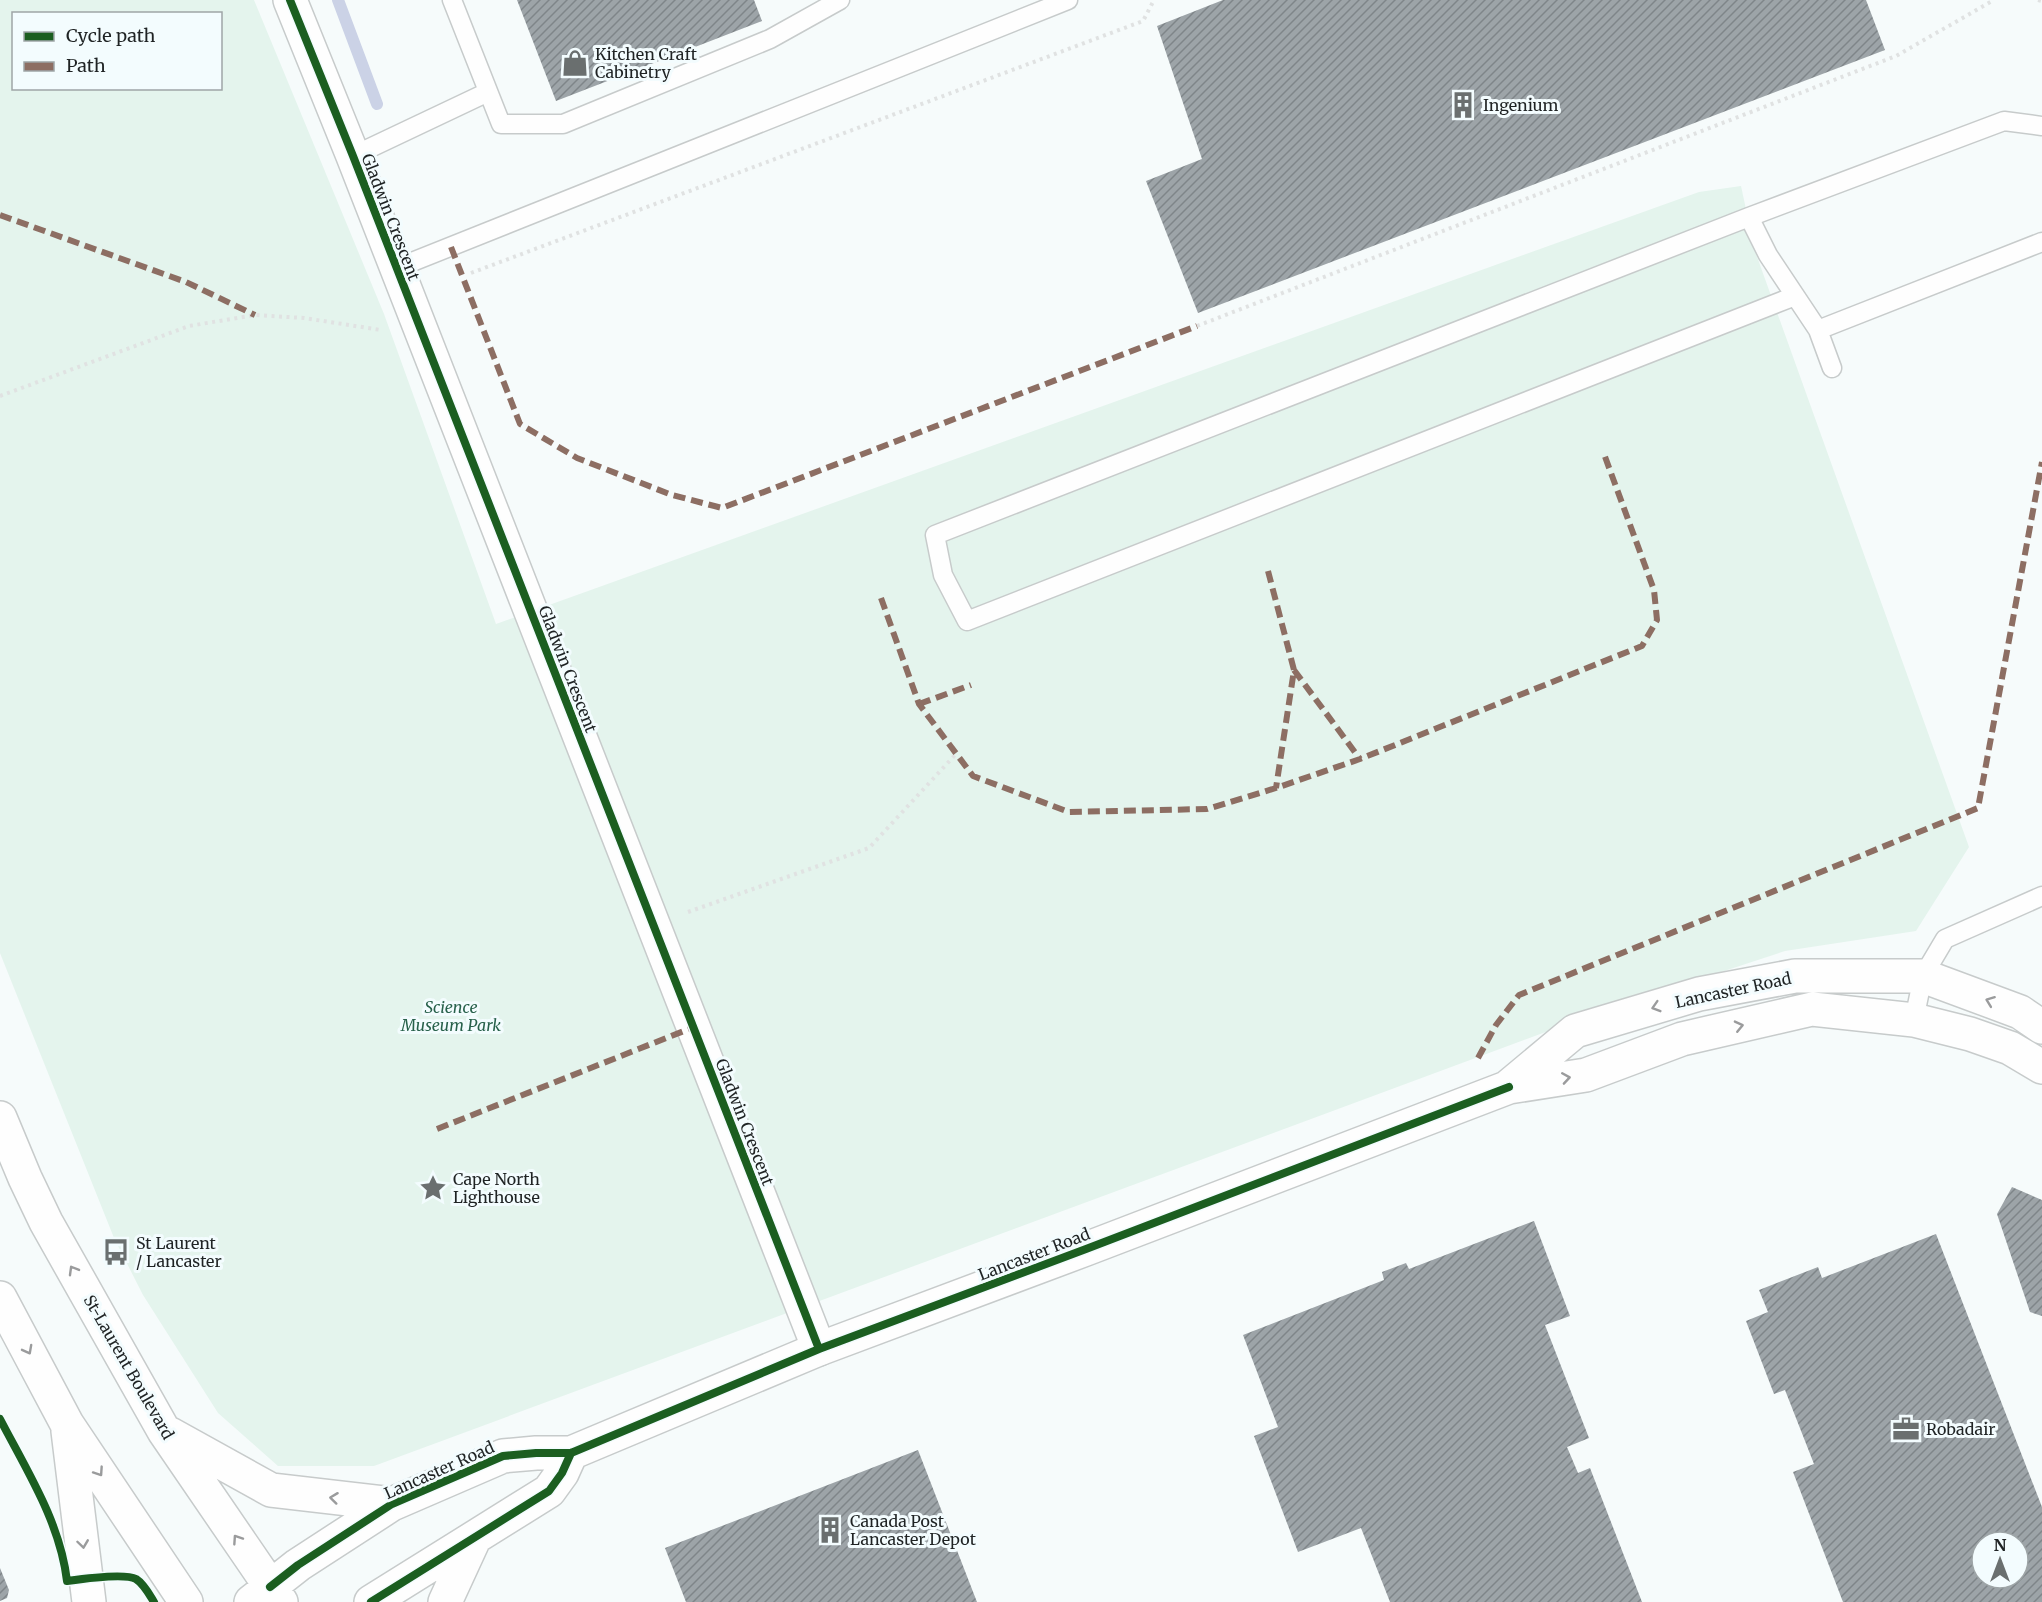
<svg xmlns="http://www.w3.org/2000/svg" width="2042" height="1602" viewBox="0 0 2042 1602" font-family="Merriweather,serif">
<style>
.green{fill:#e4f4ed;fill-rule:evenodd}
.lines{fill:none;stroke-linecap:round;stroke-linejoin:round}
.stream{stroke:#cbd2e6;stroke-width:12}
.building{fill:url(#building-hatch);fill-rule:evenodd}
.lane-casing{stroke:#c7cbcb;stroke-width:21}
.street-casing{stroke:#c7cbcb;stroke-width:36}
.secondary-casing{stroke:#c7cbcb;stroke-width:36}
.path{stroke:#e0e2e2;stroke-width:4;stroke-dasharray:3 4.5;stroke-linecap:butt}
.lane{stroke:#fefefe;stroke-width:18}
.street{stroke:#fefefe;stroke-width:33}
.secondary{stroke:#fefefe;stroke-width:33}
.quiet{stroke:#8d6e63;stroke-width:6;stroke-dasharray:12 6;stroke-linecap:butt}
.cycleway-casing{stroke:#f3fcfe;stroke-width:11}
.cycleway{stroke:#1b5e20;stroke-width:8}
.oneway{stroke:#9a9b9c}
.labels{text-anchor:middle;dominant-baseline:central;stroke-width:6;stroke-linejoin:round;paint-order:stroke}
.poi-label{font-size:16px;fill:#1f2324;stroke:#f3fcfe;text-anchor:start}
.street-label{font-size:16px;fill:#1f2324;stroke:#f3fcfe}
.park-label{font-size:16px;font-style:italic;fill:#28614b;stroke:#f3fcfe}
</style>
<defs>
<pattern id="building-hatch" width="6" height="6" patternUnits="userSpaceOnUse" patternTransform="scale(1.5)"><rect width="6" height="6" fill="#9da4a8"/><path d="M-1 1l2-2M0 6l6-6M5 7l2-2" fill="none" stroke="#7f8589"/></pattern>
</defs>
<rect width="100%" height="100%" fill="#f6fbfb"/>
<path class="green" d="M0,0H254L384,314L496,624L1699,192L1741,186L1755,251L1969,847L1916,931L1785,951L1608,1009L374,1466H278L218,1413L143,1295L114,1238L0,953ZM14,14H220V88H14Z"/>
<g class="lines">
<path class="stream" d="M338,0L377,104"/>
</g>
<path class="building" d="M517,0H754L762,21L556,101Z
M1223,0H1866L1885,50L1198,313L1146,181L1202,159L1157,26Z
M2012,1187L2042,1200V1316L2030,1312L1997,1214Z
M1534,1221L1570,1316L1545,1325L1589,1438L1567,1447L1578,1473L1590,1468L1642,1602H1390L1361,1528L1298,1552L1254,1436L1278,1427L1243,1335L1384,1280L1382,1272L1406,1263L1409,1269Z
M1936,1234L2042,1507V1602H1843L1793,1472L1814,1464L1785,1390L1774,1394L1746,1321L1768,1312L1759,1290L1818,1267L1822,1278ZM1982,1542H2018V1578H1982Z
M918,1450L977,1602H686L665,1548Z
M0,1568L9,1590L7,1598L0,1601Z"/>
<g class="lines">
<defs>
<path id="lane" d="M452,0L501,124H563L770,39L840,0
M353,156L488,92
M1749,217L1768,255L1818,330L1832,368
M397,268L1068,0
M1795,296L967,621L943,575L935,535L1749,217L2004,121L2042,126
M1818,330L2042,242
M1914,1020L1923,976L1945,939L2042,896"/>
<path id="street" d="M290,0L353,156L819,1349"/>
<path id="secondary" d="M1509,1086L1575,1031L1699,994L1795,976H1923L2020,1012L2042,1027
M0,1118L25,1178L46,1222L164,1431L281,1602
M0,1298L67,1424L186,1602
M68,1431L89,1602
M170,1434L271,1490L392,1504
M251,1602L298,1565L392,1504L503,1456L536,1453H571L819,1349L1086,1249L1509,1087L1586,1075L1682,1039L1812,1009L1914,1020L1970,1034L2010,1048L2042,1067
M371,1602L549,1491L562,1473L571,1453
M445,1602L474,1539"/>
</defs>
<use href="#lane" class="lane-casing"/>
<use href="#street" class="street-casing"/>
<use href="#secondary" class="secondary-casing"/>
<path class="path" d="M2038,0L2042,1
M471,273L1143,21L1154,0
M1197,326L1896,56L1994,0
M0,396L189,326L255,315L304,318L381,330
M688,912L869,848L956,754"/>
<use href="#lane" class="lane"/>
<use href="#street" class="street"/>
<use href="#secondary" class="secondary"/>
<path class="quiet" d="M0,215L186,282L255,315
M451,247L520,424L577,458L672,495L722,508L1197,326
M1268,571L1294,670L1276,788
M881,598L919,704L973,776L1069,812L1207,809L1276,788L1360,759L1642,646L1657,620L1654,590L1604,454
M1294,670L1360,759
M919,704L971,685
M1478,1058L1496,1025L1519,995L1978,808L2042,462
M437,1129L694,1027"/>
<defs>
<path id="cycleway" d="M290,0L353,156L819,1349
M0,1419C27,1471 60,1522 67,1581C81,1579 125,1573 136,1579C144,1584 149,1594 154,1602
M270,1587L298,1565L392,1504L503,1456L536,1453H571L819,1349L1086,1249L1509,1087
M371,1602L549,1491L562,1473L571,1453"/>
</defs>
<use href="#cycleway" class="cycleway-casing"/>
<use href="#cycleway" class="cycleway"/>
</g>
<defs><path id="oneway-chevron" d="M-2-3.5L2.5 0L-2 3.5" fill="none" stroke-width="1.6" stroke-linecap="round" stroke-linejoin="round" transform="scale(1.5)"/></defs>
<g class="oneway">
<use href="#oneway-chevron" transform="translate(1990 1001) rotate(-159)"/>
<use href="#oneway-chevron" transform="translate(1656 1007) rotate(163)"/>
<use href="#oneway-chevron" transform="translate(1739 1026) rotate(-13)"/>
<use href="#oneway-chevron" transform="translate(1566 1078) rotate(-9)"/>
<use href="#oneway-chevron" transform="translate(73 1270) rotate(-120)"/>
<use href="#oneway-chevron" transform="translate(28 1350) rotate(62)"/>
<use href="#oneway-chevron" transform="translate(99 1472) rotate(56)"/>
<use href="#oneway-chevron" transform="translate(334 1498) rotate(-173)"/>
<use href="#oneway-chevron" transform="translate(237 1539) rotate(-124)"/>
<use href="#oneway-chevron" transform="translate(83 1544) rotate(82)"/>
</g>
<defs>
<symbol id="shop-bare" viewBox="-9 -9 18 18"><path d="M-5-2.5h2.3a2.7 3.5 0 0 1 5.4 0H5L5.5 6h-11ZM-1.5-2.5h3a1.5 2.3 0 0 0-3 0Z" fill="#6a6f6f" stroke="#f3fcfe" stroke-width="2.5" paint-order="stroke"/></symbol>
<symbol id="building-bare" viewBox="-9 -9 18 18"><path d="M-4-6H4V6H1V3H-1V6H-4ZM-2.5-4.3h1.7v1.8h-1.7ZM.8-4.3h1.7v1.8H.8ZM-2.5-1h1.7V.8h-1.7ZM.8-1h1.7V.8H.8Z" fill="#6a6f6f" stroke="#f3fcfe" stroke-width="2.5" paint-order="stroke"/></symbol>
<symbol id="sight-bare" viewBox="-9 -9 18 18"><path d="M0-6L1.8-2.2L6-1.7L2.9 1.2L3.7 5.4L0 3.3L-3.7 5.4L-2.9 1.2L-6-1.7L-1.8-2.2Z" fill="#6a6f6f" stroke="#f3fcfe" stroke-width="2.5" paint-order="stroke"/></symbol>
<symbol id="bus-bare" viewBox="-9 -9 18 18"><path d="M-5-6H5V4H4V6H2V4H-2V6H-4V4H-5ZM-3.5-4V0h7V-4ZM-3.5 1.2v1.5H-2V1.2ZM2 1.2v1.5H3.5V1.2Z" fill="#6a6f6f" stroke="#f3fcfe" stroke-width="2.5" paint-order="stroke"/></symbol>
<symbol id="office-bare" viewBox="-9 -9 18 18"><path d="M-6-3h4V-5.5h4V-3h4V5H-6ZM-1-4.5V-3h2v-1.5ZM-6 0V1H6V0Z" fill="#6a6f6f" stroke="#f3fcfe" stroke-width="2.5" paint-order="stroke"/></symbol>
</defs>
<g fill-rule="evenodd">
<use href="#shop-bare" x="556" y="44" width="38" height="38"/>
<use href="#building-bare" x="1444" y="86" width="38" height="38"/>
<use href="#sight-bare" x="414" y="1169" width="38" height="38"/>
<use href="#bus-bare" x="97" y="1233" width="38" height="38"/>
<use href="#office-bare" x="1887" y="1410" width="38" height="38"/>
<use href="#building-bare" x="811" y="1511" width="38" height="38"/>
</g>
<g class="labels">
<g class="poi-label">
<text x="595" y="54">Kitchen Craft<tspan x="595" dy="18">Cabinetry</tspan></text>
<text x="1483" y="105">Ingenium</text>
<text x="453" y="1179">Cape North<tspan x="453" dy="18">Lighthouse</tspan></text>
<text x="136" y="1243">St Laurent<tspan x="136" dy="18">/ Lancaster</tspan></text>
<text x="1926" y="1429">Robadair</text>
<text x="850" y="1521">Canada Post<tspan x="850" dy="18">Lancaster Depot</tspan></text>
</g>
<g class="street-label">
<text transform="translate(391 217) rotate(69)">Gladwin Crescent</text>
<text transform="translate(568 669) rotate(69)">Gladwin Crescent</text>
<text transform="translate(1733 990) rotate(-12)">Lancaster Road</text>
<text transform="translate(745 1122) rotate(69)">Gladwin Crescent</text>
<text transform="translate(1034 1254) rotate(-21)">Lancaster Road</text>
<text transform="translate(129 1367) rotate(60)">St-Laurent Boulevard</text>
<text transform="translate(439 1470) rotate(-24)">Lancaster Road</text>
</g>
<g class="park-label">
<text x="451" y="1007">Science<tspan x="451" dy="18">Museum Park</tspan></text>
</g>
</g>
<rect x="12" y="12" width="210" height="78" fill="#f3fcfe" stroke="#9ea5a7" stroke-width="1.5"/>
<rect x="24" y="32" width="30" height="9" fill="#1b5e20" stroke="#9ea5a7" stroke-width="1.5"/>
<text x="66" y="42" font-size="18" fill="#1f2324">Cycle path</text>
<rect x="24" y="62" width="30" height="9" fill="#8d6e63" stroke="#9ea5a7" stroke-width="1.5"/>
<text x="66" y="72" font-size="18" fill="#1f2324">Path</text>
<g transform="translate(2000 1560)"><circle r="28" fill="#f3fcfe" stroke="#9ea5a7" stroke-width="1.5"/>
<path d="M0-4.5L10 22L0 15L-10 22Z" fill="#6a6f6f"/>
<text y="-9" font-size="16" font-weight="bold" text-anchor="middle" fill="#1f2324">N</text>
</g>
</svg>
